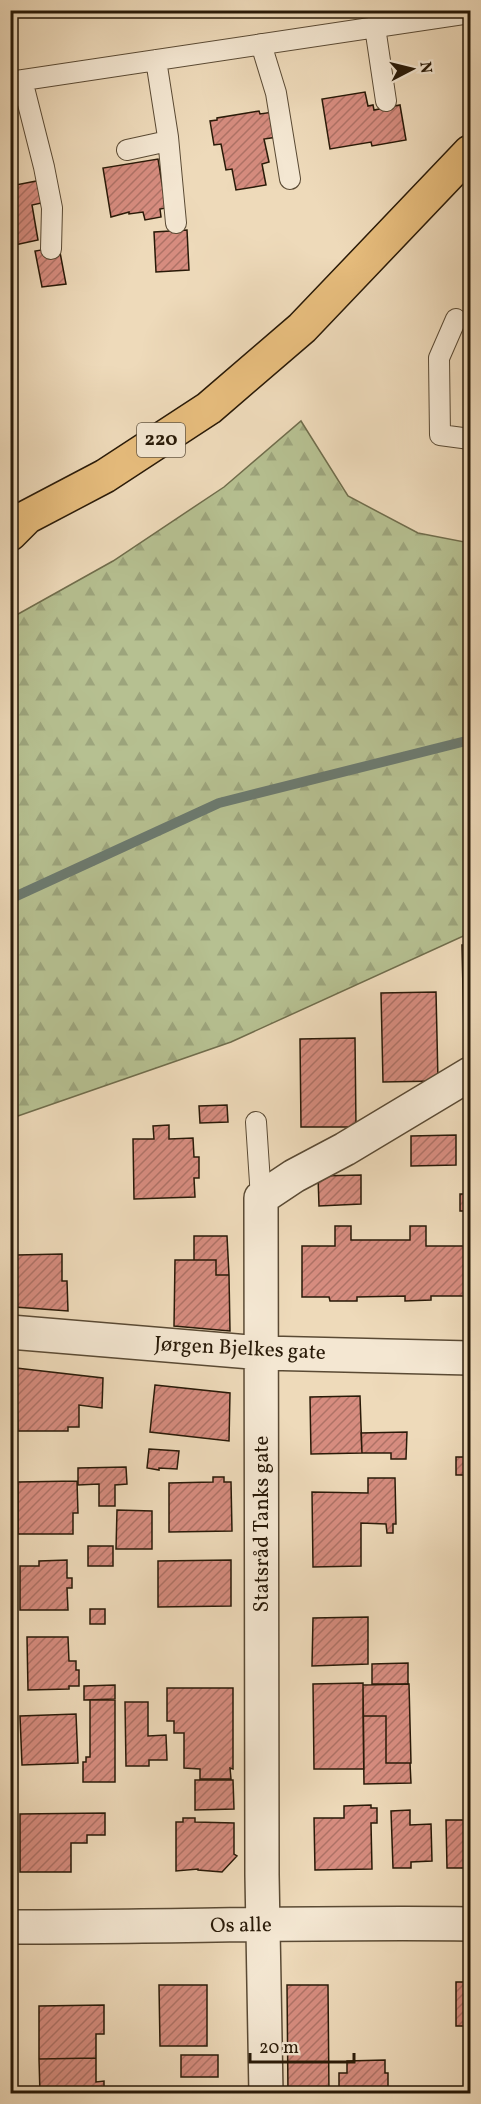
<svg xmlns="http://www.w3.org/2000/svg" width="481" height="2104" viewBox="0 0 481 2104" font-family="Vollkorn,serif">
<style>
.forest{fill:url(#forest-firs);stroke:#706d4c;stroke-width:1.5}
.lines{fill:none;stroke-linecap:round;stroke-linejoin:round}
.stream{stroke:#6c7a6f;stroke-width:10}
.building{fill:url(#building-hatch);stroke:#291a08;stroke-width:1.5}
.service-casing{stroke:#5a4a34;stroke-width:22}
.minor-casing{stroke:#5a4a34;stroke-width:36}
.primary-casing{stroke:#291a08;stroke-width:36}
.service{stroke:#f4e7d2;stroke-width:20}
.minor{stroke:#f4e7d2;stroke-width:33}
.primary{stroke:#e7bd7d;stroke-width:33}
.labels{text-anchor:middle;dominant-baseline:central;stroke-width:6;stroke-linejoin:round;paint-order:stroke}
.shield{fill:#f4e7d2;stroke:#665845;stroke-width:1.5}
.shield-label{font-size:20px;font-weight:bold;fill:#291a08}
.street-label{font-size:21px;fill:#291a08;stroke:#f4e7d2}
</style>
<defs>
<pattern id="forest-firs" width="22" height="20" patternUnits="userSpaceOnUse" patternTransform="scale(1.5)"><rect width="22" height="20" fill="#b6c091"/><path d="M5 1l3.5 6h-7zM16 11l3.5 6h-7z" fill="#9ca47c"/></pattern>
<pattern id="building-hatch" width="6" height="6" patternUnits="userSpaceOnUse" patternTransform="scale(1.5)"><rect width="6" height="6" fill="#d68c7f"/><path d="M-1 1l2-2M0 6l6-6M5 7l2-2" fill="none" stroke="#ae7266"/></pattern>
</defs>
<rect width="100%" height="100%" fill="#eedaba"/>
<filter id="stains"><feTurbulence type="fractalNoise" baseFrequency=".00333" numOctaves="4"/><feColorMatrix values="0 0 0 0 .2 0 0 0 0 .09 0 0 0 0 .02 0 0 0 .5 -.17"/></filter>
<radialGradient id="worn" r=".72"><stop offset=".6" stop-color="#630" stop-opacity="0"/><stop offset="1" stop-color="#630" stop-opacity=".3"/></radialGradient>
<path class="forest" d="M301,421L348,496L418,533L470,543V933L231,1042L15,1117L10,1101L11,618L113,561L224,487Z"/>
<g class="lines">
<path class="stream" d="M10,899L219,803L470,740"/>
</g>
<path class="building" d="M365,92L368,106L373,105L374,110L400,105L406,140L372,146L371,142L330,149L322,99Z
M259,111L260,114L273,112L277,137L264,139L269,162L262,164L266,185L236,190L232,169L226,170L221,144L214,145L210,121L217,120V118Z
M158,159L166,208L160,209L161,217L145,220L143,212L129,214V212L111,217L103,168Z
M42,180L46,202L32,205L38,240L10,246V186Z
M187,230L189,270L156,272L154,232Z
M59,247L66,284L42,287L35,251Z
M462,945H470V1034L464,1035Z
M436,992L438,1081L383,1082L381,993Z
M355,1038L356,1127H301L300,1039Z
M227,1105L228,1122L200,1123L199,1106Z
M169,1125V1139L193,1138L194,1157H199V1178H194L195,1197L134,1199L133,1139H154L153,1126Z
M456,1135V1165L411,1166V1136Z
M361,1175V1204L319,1206L318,1176Z
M465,1180H470V1296H431V1300L405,1301V1296L357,1297V1301H330L329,1297H302V1246H335V1226H351V1240H410V1226H426V1246H465L464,1211H460V1194H464Z
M194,1236H227L229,1275H216V1260H194Z
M62,1254V1281H67L68,1311L15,1307L17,1255Z
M175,1260H216V1275H229L230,1331L174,1326Z
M16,1368L103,1378L102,1408L79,1405V1427H68V1431H18Z
M155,1385L230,1393L229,1441L150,1432Z
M360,1396L362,1453L311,1454L310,1397Z
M407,1432L406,1459H391V1453H362L361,1433Z
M149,1449L179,1451L177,1469L159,1468V1470L147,1468Z
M456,1457H470V1475H456Z
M126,1467L127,1484L115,1485V1506H99V1484L78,1485V1468Z
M213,1477H224V1482H231L232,1531L169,1532V1483L213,1482Z
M368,1478H395L396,1524H393V1533H387L386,1524L361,1523V1566L313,1567L312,1492L368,1493Z
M77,1481L78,1513H73V1534H18V1482Z
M117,1510L152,1511V1549H116Z
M88,1546H113V1566H88Z
M67,1560V1578H72V1588H67L68,1610H20V1566H39V1561Z
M231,1560V1606L158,1607V1561Z
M90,1609H105V1624H90Z
M368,1617V1664L312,1666L313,1618Z
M27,1637H68L69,1661H76V1670H79V1686H69V1689L28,1690Z
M408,1663V1684H372V1664Z
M363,1683L364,1769H314L313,1684Z
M409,1684L411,1763H386V1716H363V1685Z
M115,1685V1699L84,1700V1686Z
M167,1688H233V1769L230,1768L231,1779H200V1769L184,1768V1733H174V1721H167Z
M90,1700H115V1782H83V1762H86V1757H90Z
M125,1702H148V1736L166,1735L167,1760H149V1766H126Z
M76,1714L78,1763L22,1765L20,1716Z
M363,1716H386V1763H410L411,1783L364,1784Z
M195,1780H233L234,1809L195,1810Z
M371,1805V1808H377V1823H371L372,1869L315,1870L314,1818H344V1806Z
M410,1810V1825L431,1824L432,1861L411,1862V1868H393L391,1811Z
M105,1813V1835H87V1843H71V1872H20V1814Z
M183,1818H195V1822L234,1823V1854L237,1856L222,1872L198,1870V1869L176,1871V1822H183Z
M446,1820H470V1868H447Z
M456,1982H470V2026H456Z
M159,1985H207V2046H160Z
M287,1985H328L329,2094H288Z
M104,2005V2034H96V2058L39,2059V2006Z
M181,2055H218V2077H181Z
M96,2058V2082L104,2081V2094H40L39,2059Z
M466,2058H470V2083H466Z
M385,2060V2073H388V2094H339V2073H347V2061Z"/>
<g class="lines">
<defs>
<path id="service" d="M375,27L386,101
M261,44L276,93L290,179
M156,60L168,137L176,223
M22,80L44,167L52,208L51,249
M10,82L470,13
M127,150L168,141
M456,319L439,358L440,435L470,439
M256,1122L261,1198"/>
<path id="minor" d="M10,1332L262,1353L470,1358
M10,1927C164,1927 317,1922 470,1924
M266,2094L262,1875L261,1198L294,1176L345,1149L470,1074"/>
<path id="primary" d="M10,534L27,517L105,476L209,408L302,328L470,152"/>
</defs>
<use href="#service" class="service-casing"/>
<use href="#minor" class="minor-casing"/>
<use href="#primary" class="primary-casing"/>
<use href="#service" class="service"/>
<use href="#minor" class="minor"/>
<use href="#primary" class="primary"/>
</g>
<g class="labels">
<rect class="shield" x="137" y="423" width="48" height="34" rx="4.5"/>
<g class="shield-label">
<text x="161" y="440">220</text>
</g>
<g class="street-label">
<text transform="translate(240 1349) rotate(3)">Jørgen Bjelkes gate</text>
<text transform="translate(262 1524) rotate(-90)">Statsråd Tanks gate</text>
<text transform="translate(241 1926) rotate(-1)">Os alle</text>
</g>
</g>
<rect width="481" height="2104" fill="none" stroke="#eedaba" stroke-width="36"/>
<rect x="12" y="12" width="457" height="2080" fill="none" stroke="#291a08" stroke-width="3"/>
<rect x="18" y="18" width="445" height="2068" fill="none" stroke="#291a08" stroke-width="1.5"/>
<g transform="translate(412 69) rotate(83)" stroke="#f4e7d2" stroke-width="4.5" paint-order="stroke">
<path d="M0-4.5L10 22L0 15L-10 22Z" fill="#291a08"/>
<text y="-9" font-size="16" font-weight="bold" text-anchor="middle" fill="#291a08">N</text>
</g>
<path d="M250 2053v9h104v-9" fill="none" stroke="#291a08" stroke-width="3"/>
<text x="259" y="2053" font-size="18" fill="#291a08" stroke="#f4e7d2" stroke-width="4.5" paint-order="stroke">20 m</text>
<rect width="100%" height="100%" filter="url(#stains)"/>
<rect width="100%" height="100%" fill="url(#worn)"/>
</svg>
